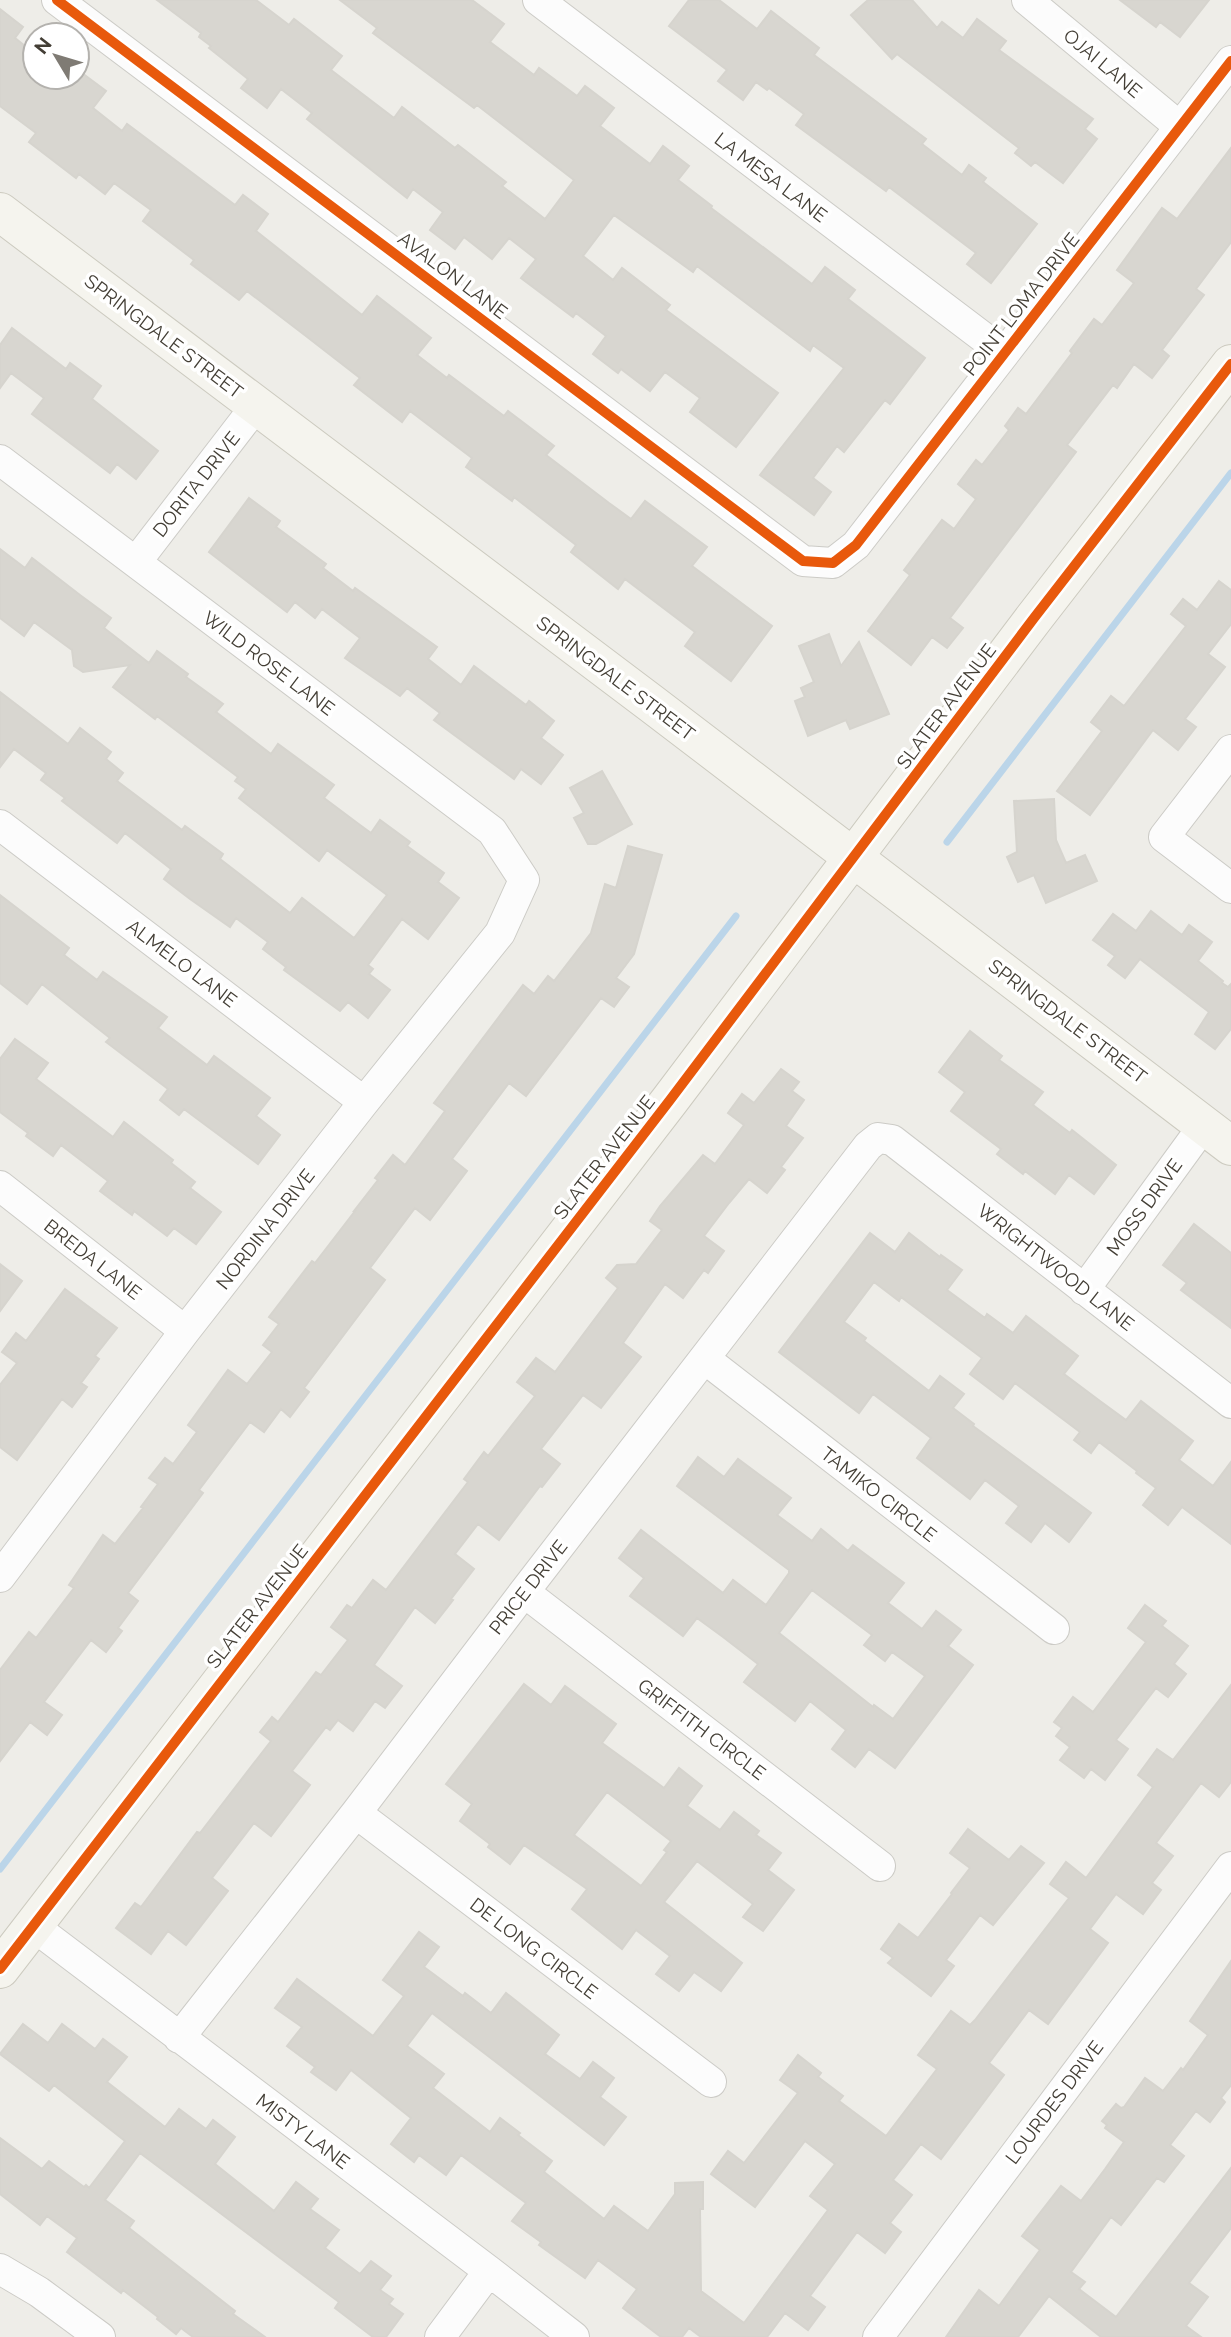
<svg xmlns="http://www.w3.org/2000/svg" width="1231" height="2337" viewBox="0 0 1231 2337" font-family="Raleway,sans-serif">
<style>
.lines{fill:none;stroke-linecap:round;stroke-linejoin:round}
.stream{stroke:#bbd5e9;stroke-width:7}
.building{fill:#d8d6d0;stroke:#d6d4ce;stroke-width:2;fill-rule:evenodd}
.street-casing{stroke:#cccbc6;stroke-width:32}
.secondary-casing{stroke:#cccabf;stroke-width:40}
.street{stroke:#fcfcfc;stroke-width:30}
.secondary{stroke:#f5f4ee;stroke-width:38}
.cycleway-casing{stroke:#fff;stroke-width:15}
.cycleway{stroke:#e8590c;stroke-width:10}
.labels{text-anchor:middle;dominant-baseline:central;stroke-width:7;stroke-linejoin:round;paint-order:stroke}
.street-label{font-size:19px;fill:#433e35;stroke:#fff}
</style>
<rect width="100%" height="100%" fill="#eeede8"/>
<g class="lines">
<path class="stream" d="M947,842L1231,473
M0,1869L736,916"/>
</g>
<path class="building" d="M157,0H256L289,25L294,19L342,56L331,70L394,118L402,107L455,148L458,145L506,182L502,186L545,219L574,180L477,105L474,108L373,33L377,28L340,0H472L504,24L490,42L534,75L539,68L577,96L585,86L614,108L600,126L650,164L663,146L689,166L678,180L712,206L711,208L812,284L825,267L855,290L848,299L925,358L890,404L885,400L844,452L837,446L813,478L831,492L814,515L760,475L844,368L813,345L810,351L697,266L693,272L614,215L583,256L613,280L622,268L670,305L666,310L778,393L736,447L690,412L700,398L665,372L650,391L621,369L618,373L593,354L606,336L576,313L573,317L521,278L536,259L509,238L492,259L464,237L455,249L430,230L443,212L413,189L407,198L307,119L312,113L281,89L267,108L241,88L248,79L209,48L211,46L199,37L201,33Z
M689,0H719L757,29L771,11L819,48L814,55L926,139L922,144L962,175L969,165L986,178L983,182L1037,224L991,283L967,264L976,253L889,187L886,191L796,125L804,114L769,88L767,90L756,82L743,100L718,81L727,70L669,26Z
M868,0H912L937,28L942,22L963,38L977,19L1006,41L999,50L1093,119L1085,129L1097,139L1063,183L1035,162L1031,166L1015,153L1019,148L897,54L892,59L851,15Z
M1120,0H1209L1180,37L1160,22L1156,27Z
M0,9L23,27L15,38L35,54V77H78L82,73L106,91L93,108L122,131L127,124L235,205L243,195L268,214L256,231L362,315L377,296L431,338L417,355L447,378L449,375L504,416L508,411L554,446L546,455L609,503L631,519L645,501L707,547L692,566L772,626L731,681L685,646L695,632L625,579L618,589L571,552L576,545L514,497L512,501L466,467L472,458L410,411L402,422L354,385L360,378L302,333L247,291L239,300L191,264L194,260L143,221L151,210L114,183L105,194L79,174L76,178L29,142L36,133L0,106Z
M1231,148V242L1196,289L1204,295L1162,350L1169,356L1152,378L1134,364L1117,388L1113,385L1067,445L1076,452L950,618L963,628L947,648L932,637L911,665L868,631L910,575L904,570L942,520L954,529L976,499L958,484L976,460L982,465L1009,430L1005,426L1018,408L1026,414L1072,353L1070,351L1094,319L1102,325L1134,283L1117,270L1162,208L1177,219Z
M12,328L66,369L70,363L101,386L92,399L158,451L136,479L117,464L110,473L32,414L44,398L11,373L0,388V345Z
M249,498L280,521L276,527L326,564L323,568L353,591L355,588L437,647L428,659L461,685L474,666L526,705L529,701L554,721L541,738L563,755L541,784L521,769L514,779L434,720L440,713L407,688L400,696L345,658L360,638L322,609L315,618L295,602L287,612L209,552Z
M0,549L25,568L32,558L80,595L111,618L104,628L149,663L157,651L188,674L186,677L223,704L216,712L271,754L278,744L334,785L324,798L360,825L371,833L380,820L410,842L407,846L444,873L438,882L459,898L428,939L402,919L368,965L373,969L369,974L390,990L368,1018L348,1002L340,1011L284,970L286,967L263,949L268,942L236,918L230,927L190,899L164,879L171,869L125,833L117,843L62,801L65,798L41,780L46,773L14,749L0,767V692L68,744L80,728L111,752L106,759L123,773L117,781L182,830L185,826L223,854L220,859L290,913L302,898L354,938L387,895L327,850L319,861L239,798L246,789L235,781L238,777L157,716L155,719L113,687L130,665L83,672L74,666L72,650L34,622L24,636L0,618Z
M1219,581L1231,590V624L1208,654L1225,667L1185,719L1196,727L1178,750L1153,730L1090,815L1057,791L1102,731L1091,722L1111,696L1124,706L1186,626L1171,614L1183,599L1197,610Z
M829,634L841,666L859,642L889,714L850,729L846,720L808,736L795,701L805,697L801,688L814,682L799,646Z
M602,771L632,824L596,844H588L574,818L584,813L570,788Z
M1054,799L1056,840L1066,863L1085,855L1097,881L1046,903L1034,875L1018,882L1007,857L1017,852L1014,801Z
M628,846L662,855L634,954L616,978L629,987L614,1007L601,998L526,1096L509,1083L452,1159L467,1171L430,1220L415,1208L370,1268L385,1280L304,1388L309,1392L290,1417L281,1409L264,1432L250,1422L199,1490L203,1493L128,1593L138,1601L118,1628L122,1631L106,1652L91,1640L44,1702L62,1715L47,1735L30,1722L0,1761V1670L29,1632L36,1638L74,1588L69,1585L103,1535L115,1544L143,1508L141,1507L158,1484L149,1478L165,1458L173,1464L197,1432L188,1425L228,1370L247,1384L272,1352L263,1345L279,1324L269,1317L312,1261L315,1263L355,1211H354L378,1180L375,1178L393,1155L405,1165L445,1111L434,1103L523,985L534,994L548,976L554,981L591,933L605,884L616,888Z
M0,895L69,948L64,955L97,980L103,972L167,1017L158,1028L207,1065L214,1056L270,1098L256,1116L280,1135L258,1164L184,1109L179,1115L160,1100L168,1089L106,1042L110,1038L42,984L27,1004L0,983Z
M1151,911L1182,935L1189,925L1212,942L1198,961L1223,981L1222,983L1228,987L1231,984V1029L1215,1049L1195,1034L1209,1012L1140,959L1125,978L1108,965L1115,956L1093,940L1113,914L1136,931Z
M970,1031L1002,1056L999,1060L1043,1092L1033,1105L1070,1133L1072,1130L1116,1165L1094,1194L1069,1175L1055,1194L1025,1171L1023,1174L997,1154L1001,1149L951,1111L965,1092L939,1072Z
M15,1039L48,1063L36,1079L113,1137L124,1122L173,1160L171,1163L195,1182L190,1188L221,1212L196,1244L174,1228L167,1236L134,1211L132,1215L100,1191L108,1181L61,1145L53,1156L26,1136L28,1133L0,1112V1059Z
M781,1069L799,1082L792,1091L804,1100L786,1126L803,1138L781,1167L785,1170L767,1193L749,1179L729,1203L704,1236L724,1251L708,1273L704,1270L683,1298L665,1284L623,1343L641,1357L601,1408L583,1395L541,1449L560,1464L542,1487L540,1486L499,1540L478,1524L455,1554L474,1569L451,1599L453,1600L435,1623L415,1607L374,1665L402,1686L385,1708L375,1701L353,1731L338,1720L330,1730L326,1727L292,1771L310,1785L291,1810L271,1836L254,1823L212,1878L228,1891L186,1945L168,1931L151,1954L116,1928L135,1903L141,1907L197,1832L200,1833L271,1741L260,1732L272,1717L278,1722L316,1672L321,1675L348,1640L331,1627L347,1605L352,1608L373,1580L386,1590L468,1482L464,1479L484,1452L488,1456L535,1396L517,1382L536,1358L555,1372L618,1288L606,1278L617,1265L636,1264L662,1230L650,1221L660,1206L703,1155L715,1164L744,1125L728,1113L742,1094L754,1103Z
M1194,1224L1231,1253V1328L1181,1290L1187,1283L1163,1265Z
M870,1233L895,1252L909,1233L940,1257L941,1255L962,1270L947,1290L985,1318L987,1314L1013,1333L1026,1316L1078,1356L1064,1374L1100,1401L1126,1420L1141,1401L1193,1441L1179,1460L1213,1486L1231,1462V1544L1182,1507L1168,1525L1143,1505L1156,1488L1136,1473L1137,1471L1099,1442L1091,1453L1074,1440L1080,1432L1015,1383L1003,1399L970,1374L982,1358L901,1297L899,1301L874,1282L844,1322L866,1338L864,1341L929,1391L940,1376L964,1394L953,1408L974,1424L973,1426L1091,1513L1069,1542L1045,1523L1031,1542L1006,1523L1019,1506L985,1480L970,1499L917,1458L931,1438L897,1412L873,1394L859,1413L779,1352Z
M0,1264L22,1281L0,1311Z
M65,1289L117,1328L95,1356L99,1359L81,1383L87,1387L72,1407L62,1399L17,1460L0,1447V1385L17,1363L2,1352L16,1333L26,1341Z
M698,1457L724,1477L738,1459L791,1498L777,1515L812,1541L821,1529L848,1551L853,1545L904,1583L888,1603L922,1629L936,1611L961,1630L948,1646L973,1665L895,1768L869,1749L855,1767L832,1749L846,1730L810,1701L795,1721L744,1682L758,1664L723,1637L697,1618L683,1636L630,1596L644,1578L619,1558L641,1530L723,1593L733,1580L766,1605L789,1573V1570L677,1486ZM812,1590L872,1635L864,1645L885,1661L892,1652L925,1676L893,1719L874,1705L873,1707L779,1633Z
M1145,1605L1166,1621L1162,1626L1188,1646L1174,1664L1186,1674L1168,1697L1156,1688L1116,1740L1128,1749L1105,1780L1091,1769L1084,1778L1060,1760L1070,1747L1056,1736L1062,1728L1054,1722L1073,1697L1093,1712L1146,1642L1128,1628Z
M524,1684L551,1705L565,1686L616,1724L602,1743L664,1788L679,1768L702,1786L687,1806L720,1830L734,1812L759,1831L756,1835L781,1853L768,1870L794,1890L763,1931L743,1917L753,1904L697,1861L664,1902L742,1963L721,1991L694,1972L679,1991L656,1974L670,1956L636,1930L622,1949L572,1909L587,1889L524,1845L510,1864L488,1847L490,1844L460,1821L472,1804L446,1784ZM607,1792L671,1841L664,1850L667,1852L641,1886L574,1835Z
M1231,1685V1782L1219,1797L1201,1783L1156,1843L1173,1856L1152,1883L1161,1890L1143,1914L1116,1894L1090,1929L1108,1943L1048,2024L1029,2010L989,2063L1004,2075L941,2159L921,2144L893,2180L912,2195L890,2223L901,2232L885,2253L857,2232L810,2296L825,2307L808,2330L785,2313L767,2337H701L689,2328L682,2337H661L623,2308L637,2289L598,2260L585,2278L539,2245L541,2242L512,2221L526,2203L461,2155L446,2175L419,2155L414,2162L391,2144L411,2118L351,2070L336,2090L311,2072L315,2067L287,2046L302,2027L275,2008L297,1979L373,2036L404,1996L383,1980L419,1932L439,1947L424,1967L463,1996L465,1993L491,2013L506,1993L559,2035L545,2054L580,2079L593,2062L614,2078L600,2097L626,2117L604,2145L432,2013L407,2046L444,2074L433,2088L490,2132L500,2118L520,2133L518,2135L552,2161L544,2172L604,2219L614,2206L648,2231L675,2194V2183L703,2182V2209H700L701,2291L744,2323L828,2210L810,2196L835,2164L805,2141L755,2207L711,2174L728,2151L744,2163L798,2093L780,2080L798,2055L821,2073L818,2077L843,2096L839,2101L886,2136L937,2069L918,2055L951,2011L970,2025L975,2020L1069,1898L1050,1884L1066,1862L1086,1878L1153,1787L1138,1775L1157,1749L1173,1760Z
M968,1829L1009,1860L1021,1846L1044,1863L993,1925L980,1915L946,1960L954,1966L931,1996L888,1963L893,1958L881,1949L899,1924L918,1938L952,1894L951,1893L970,1868L950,1853Z
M1231,1961V2085L1221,2098L1225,2102L1210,2122L1196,2111L1170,2145L1184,2156L1164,2182L1157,2178L1121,2225L1111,2217L1071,2272L1085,2282L1079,2289L1116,2317L1231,2168V2228L1189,2283L1208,2297L1186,2326L1201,2337H1101L1049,2296L1018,2337H946L979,2290L999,2306L1040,2250L1022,2236L1061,2186L1081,2201L1105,2169L1124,2142L1105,2128L1107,2125L1102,2121L1116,2104L1121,2108L1124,2107L1145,2078L1163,2091L1181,2068L1183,2070L1208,2035L1190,2021Z
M23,2024L48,2043L62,2024L95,2049L103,2039L127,2057L107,2082L165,2127L179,2109L206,2129L213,2120L235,2137L215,2164L274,2211L296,2182L318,2199L310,2209L339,2230L325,2248L360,2274L371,2261L391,2276L380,2290L393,2299L389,2304L403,2314L386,2337H373L335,2308L339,2302L140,2153L105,2200L134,2221L129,2228L235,2311L233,2314L265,2337H193L181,2328L176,2334L157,2319L158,2317L123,2290L121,2293L67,2252L77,2238L47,2216L40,2225L0,2194V2138L42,2169L49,2161L84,2187L86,2185L89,2188L125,2141L54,2085L49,2091L0,2054Z"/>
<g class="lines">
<defs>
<path id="street" d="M57,0L803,561L833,563L856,545L1231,61
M538,0L1004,353
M1027,0L1180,127
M0,460L492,831L524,880L500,933L364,1102L185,1331L0,1577
M136,562L256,406
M1231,750L1164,837L1231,888
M0,825L364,1102
M0,1186L185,1331
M1084,1290L1204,1125
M705,1359L1054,1629
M524,1592L880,1866
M356,1813L711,2082
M33,1926L489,2271L574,2337
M179,2038L356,1813L524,1592L868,1146L878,1138L892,1140L1231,1403
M0,2269L39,2292L100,2337
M440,2337L489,2271
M878,2337L1231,1867"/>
<path id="secondary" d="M0,212L652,704L1231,1146
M0,1969L670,1100L1034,618L1231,364"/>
</defs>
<use href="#street" class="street-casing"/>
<use href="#secondary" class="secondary-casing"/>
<use href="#street" class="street"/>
<use href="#secondary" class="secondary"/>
<defs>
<path id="cycleway" d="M57,0L803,561L833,563L856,545L1231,61
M0,1969L670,1100L1034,618L1231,364"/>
</defs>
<use href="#cycleway" class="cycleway-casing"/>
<use href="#cycleway" class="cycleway"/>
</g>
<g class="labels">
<g class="street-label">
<text transform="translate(1103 63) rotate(40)">OJAI LANE</text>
<text transform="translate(771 177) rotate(37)">LA MESA LANE</text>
<text transform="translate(453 275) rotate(37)">AVALON LANE</text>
<text transform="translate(1021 304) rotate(-52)">POINT LOMA DRIVE</text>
<text transform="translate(164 336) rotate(37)">SPRINGDALE STREET</text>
<text transform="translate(196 484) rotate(-52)">DORITA DRIVE</text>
<text transform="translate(269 663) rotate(37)">WILD ROSE LANE</text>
<text transform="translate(616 678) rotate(37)">SPRINGDALE STREET</text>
<text transform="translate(946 706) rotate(-53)">SLATER AVENUE</text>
<text transform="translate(182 963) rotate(37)">ALMELO LANE</text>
<text transform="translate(1068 1021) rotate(37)">SPRINGDALE STREET</text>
<text transform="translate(604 1157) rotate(-52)">SLATER AVENUE</text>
<text transform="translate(1144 1207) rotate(-54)">MOSS DRIVE</text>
<text transform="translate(265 1229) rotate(-52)">NORDINA DRIVE</text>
<text transform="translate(93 1259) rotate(38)">BREDA LANE</text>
<text transform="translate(1056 1267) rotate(38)">WRIGHTWOOD LANE</text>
<text transform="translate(879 1494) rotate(38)">TAMIKO CIRCLE</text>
<text transform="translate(528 1587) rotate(-52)">PRICE DRIVE</text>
<text transform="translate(257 1606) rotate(-52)">SLATER AVENUE</text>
<text transform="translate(702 1729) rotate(37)">GRIFFITH CIRCLE</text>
<text transform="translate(534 1948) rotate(37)">DE LONG CIRCLE</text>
<text transform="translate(1054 2102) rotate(-53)">LOURDES DRIVE</text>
<text transform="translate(303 2131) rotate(37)">MISTY LANE</text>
</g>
</g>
<g transform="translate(56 56) rotate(308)"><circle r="33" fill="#ffffff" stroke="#b4b2ae" stroke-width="2"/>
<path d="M0-5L12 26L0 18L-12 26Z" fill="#7f7b74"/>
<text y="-10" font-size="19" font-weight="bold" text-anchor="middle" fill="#433e35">N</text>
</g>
</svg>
